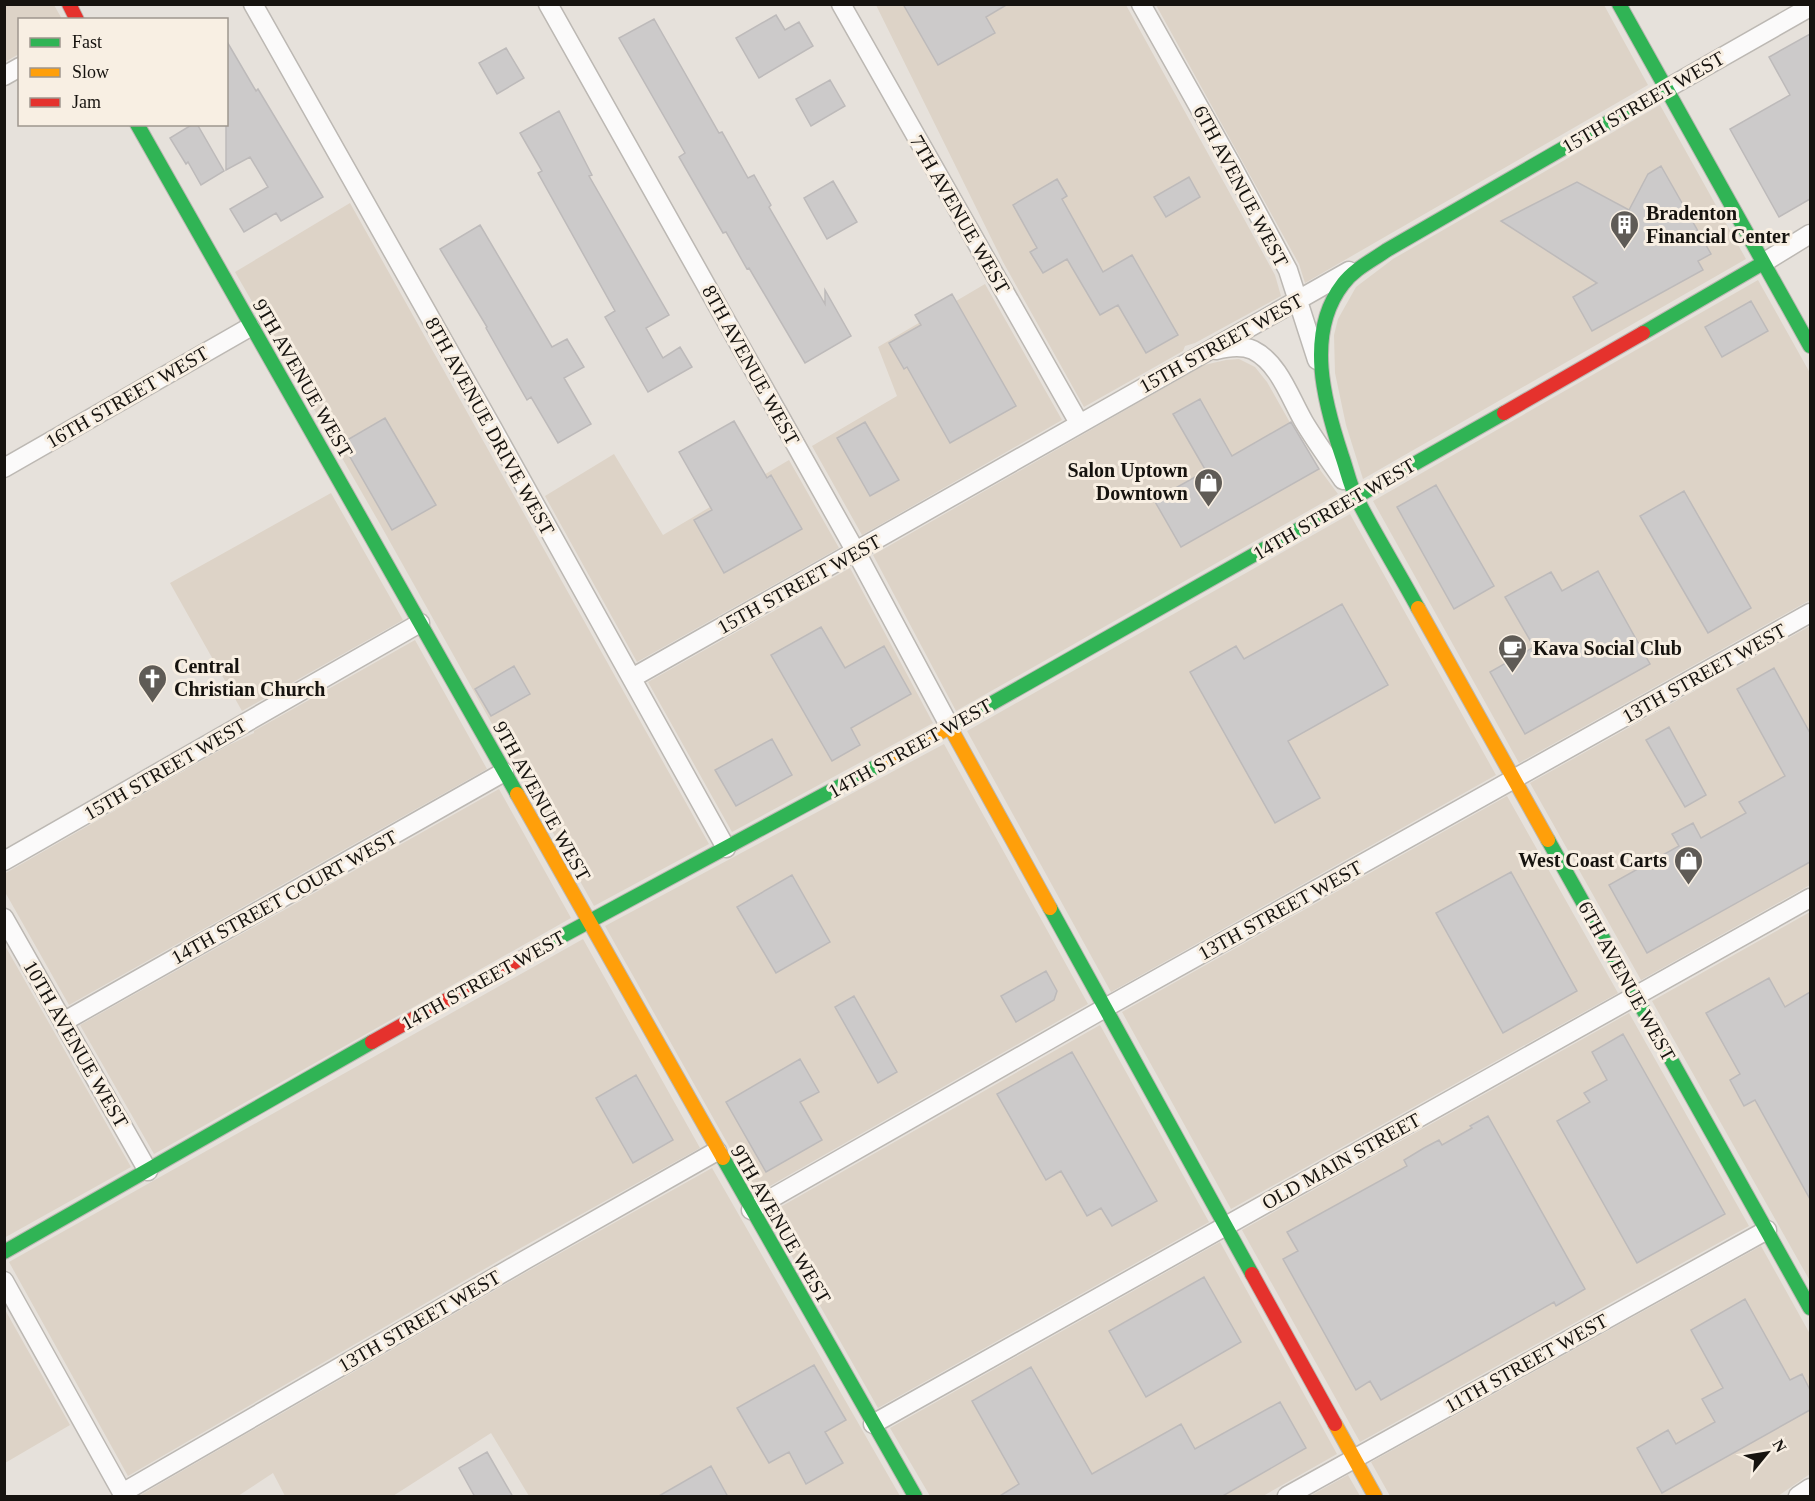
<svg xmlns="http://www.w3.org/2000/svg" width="1815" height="1501" viewBox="0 0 1815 1501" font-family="'Times New Roman',serif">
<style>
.built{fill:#ddd3c7}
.building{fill:#cccaca;stroke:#bdbaba;stroke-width:1.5}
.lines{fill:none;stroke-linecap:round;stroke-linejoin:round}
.street-casing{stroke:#bcb8b3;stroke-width:21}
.fast-casing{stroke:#bcb8b3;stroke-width:16}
.slow-casing{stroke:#bcb8b3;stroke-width:16}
.jam-casing{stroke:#bcb8b3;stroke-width:16}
.street{stroke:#fbfafa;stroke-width:18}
.fast{stroke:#30b455;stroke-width:14}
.slow{stroke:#ff9f0a;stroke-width:14}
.jam{stroke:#e5322d;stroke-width:14}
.labels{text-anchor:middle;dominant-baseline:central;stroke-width:6;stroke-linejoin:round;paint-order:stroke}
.street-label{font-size:20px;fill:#16130f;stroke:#f8efe3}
.poi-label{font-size:20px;font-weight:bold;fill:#16130f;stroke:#f8efe3;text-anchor:start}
</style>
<rect width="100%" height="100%" fill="#e6e1db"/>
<path class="built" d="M5,5H54L62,19L20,20L19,54L5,62Z
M876,5H1126L1275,275L1281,296L1195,343L1185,346L1183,351L1084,407L1003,262Z
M1156,5H1604L1648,85L1305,283L1299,264Z
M1660,105L1746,259L1363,479L1346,425L1335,373L1334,335L1338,319L1356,287L1393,259Z
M350,203L709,844L594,906L380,524L235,272Z
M1758,280L1810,373V600L1519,763L1373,501Z
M985,284L1062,420L862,535L812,446L897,396L878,347Z
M1239,359L1255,367L1267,382L1306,451L1338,494L956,711L873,555L1204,365L1226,360Z
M614,454L663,535L789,460L839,548L637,662L545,496Z
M331,493L403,620L242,711L170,583Z
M1350,514L1496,775L1111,992L967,731Z
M850,568L933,723L732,832L648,682Z
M1810,626V885L1641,980L1530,783Z
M415,640L487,769L69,1005L5,892L4,874L229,745L254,733V731Z
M944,744L1088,1004L756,1194L605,926Z
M499,789L571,918L154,1154L80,1025Z
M1507,796L1618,993L1231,1209L1122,1012Z
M1810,912V1281L1652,1001Z
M583,939L700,1148L519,1249L128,1476L9,1262Z
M4,944L131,1167L4,1238Z
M1629,1013L1749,1226L1360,1442L1242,1230Z
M1100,1025L1209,1222L878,1408L768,1214Z
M712,1168L900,1496H529L491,1433L393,1496H285L273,1473L238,1496H139L530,1270Z
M1220,1242L1337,1454L1263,1496H930L890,1428Z
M1761,1246L1810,1334V1474L1778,1496H1390L1371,1462Z
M4,1308L70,1425L5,1463H4Z
M1348,1475L1360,1496H1310Z"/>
<path class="building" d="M903,4H1008L986,17L995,33L938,65Z
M776,15L785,30L799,22L813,46L759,78L736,38Z
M654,19L719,133L722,132L748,178L754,175L771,205L769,207L825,304V290L851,336L805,363L749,268L747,269L726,232L723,233L679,157L685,153L619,38Z
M1810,34V199L1779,217L1730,129L1790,95L1769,57Z
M226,40L256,91L258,89L323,197L281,221L276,213L244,232L230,209L268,187L250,157L226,170Z
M506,48L524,78L497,94L479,63Z
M830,80L845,106L811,126L796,99Z
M559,111L592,175L589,176L669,315L646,328L663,358L680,347L692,367L648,392L605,317L615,311L538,173L542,171L520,133Z
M193,124H197L224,171L201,185L188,162L186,164L170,138Z
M1661,166L1711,254L1698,261L1703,270L1592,331L1573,297L1597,283L1501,221L1577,182L1629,210L1648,174Z
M1189,177L1200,197L1166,217L1154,197Z
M1057,179L1067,196L1062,199L1103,272L1132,255L1178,335L1146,353L1118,305L1100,315L1067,259L1043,273L1030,252L1037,248L1013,205Z
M833,181L857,222L827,239L804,198Z
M480,225L552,347L567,339L584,367L564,378L591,424L558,443L531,397L527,400L486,328L487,327L440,249Z
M952,294L1016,406L950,443L907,367L904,369L889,343L921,325L915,315Z
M1751,301L1768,331L1722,357L1705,327Z
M1200,399L1232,456L1291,422L1319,469L1181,547L1154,500L1206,471L1173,414Z
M385,418L436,505L392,530L342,443Z
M734,421L767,478L771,475L802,529L724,573L694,520L712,510L679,452Z
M865,422L899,480L870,496L837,438Z
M1436,485L1494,586L1454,609L1397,507Z
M1684,491L1751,608L1708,633L1640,516Z
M1598,571L1650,664L1525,734L1490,672L1534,647L1505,597L1551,572L1562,591Z
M1342,604L1388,685L1288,741L1320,798L1275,823L1190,672L1236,646L1244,659Z
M821,627L845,668L884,646L911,694L851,728L860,745L832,761L771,655Z
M514,666L530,694L491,716L475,689Z
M1774,668L1810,733V862L1647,953L1609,885L1679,846L1672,834L1693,823L1701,838L1746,813L1739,802L1785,776L1737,689Z
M1669,727L1706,795L1685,807L1646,740Z
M772,739L792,775L736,806L715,770Z
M1511,872L1577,991L1503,1033L1436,913Z
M792,875L830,942L776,973L737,907Z
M1046,971L1057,991L1054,1000L1016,1022L1001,996Z
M1769,978L1785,1007L1810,992V1199L1755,1100L1744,1106L1730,1080L1740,1074L1706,1013Z
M854,996L897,1072L878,1083L835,1007Z
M1623,1034L1725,1214L1637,1263L1557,1121L1590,1102L1584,1093L1607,1080L1592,1052Z
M1072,1052L1157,1201L1112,1226L1101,1208L1087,1216L1061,1171L1046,1180L997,1094Z
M800,1059L819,1092L800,1102L822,1140L766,1172L726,1102Z
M636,1075L673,1140L633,1163L596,1098Z
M1488,1116L1585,1289L1556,1306L1554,1302L1381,1400L1370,1381L1356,1390L1283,1259L1298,1251L1287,1232L1407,1166L1404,1160L1424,1148L1439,1140L1442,1145L1472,1128L1470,1126Z
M1204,1277L1241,1342L1146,1397L1109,1331Z
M1745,1299L1790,1380L1802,1374L1810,1390V1410L1662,1493L1637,1448L1668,1430L1676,1444L1715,1422L1702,1399L1723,1388L1691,1330Z
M814,1365L846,1420L825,1432L843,1463L806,1484L789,1452L769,1463L737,1408Z
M1031,1367L1092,1474L1181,1424L1195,1449L1280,1402L1306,1448L1221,1497H998L1019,1484L972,1401Z
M487,1452L513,1497H475L459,1468Z
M711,1466L728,1497H657Z"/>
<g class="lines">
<defs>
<path id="street" d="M253,4L493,429L726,848
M548,4L856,552L950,727
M841,4L1079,423
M1141,4L1231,164L1288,270L1317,360
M4,76L20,67
M1666,89L1810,7
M1763,263L1810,234
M1216,350C1228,347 1241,345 1253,350C1279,363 1290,398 1304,422C1316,442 1330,461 1343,480
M4,468L250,327
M632,678L1349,271
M4,861L420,623
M4,918L148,1171
M63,1022L504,772
M751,1210L1105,1008L1810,613
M4,1281L124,1496
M873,1424L1810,898
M122,1493L525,1260L717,1151
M1287,1496L1767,1230
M1798,1496L1810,1488"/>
<path id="fast" d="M1619,4L1810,346
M137,124L517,794
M1643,333L1763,263
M1418,608C1398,571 1376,536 1357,499C1350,486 1347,470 1342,456C1324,402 1305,333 1343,284C1354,269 1373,260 1387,250L1666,89
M950,727L1504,413
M1548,840L1810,1308
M1050,908L1252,1274
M527,955L881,764
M723,1158L915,1496
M4,1252L372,1042"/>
<path id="slow" d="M1418,608L1548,840
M881,764L950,727L1050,908
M517,794L723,1158
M1335,1424L1375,1496"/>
<path id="jam" d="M69,4L77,20
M1504,413L1643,333
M372,1042L527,955
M1252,1274L1335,1424"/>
</defs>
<use href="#street" class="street-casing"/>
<use href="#fast" class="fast-casing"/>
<use href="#slow" class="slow-casing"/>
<use href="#jam" class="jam-casing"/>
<use href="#street" class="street"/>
<use href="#fast" class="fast"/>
<use href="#slow" class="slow"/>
<use href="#jam" class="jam"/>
</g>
<defs>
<symbol id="building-pin" viewBox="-11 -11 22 30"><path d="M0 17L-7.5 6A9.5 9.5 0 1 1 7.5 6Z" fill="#5f5b56" stroke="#f8efe3"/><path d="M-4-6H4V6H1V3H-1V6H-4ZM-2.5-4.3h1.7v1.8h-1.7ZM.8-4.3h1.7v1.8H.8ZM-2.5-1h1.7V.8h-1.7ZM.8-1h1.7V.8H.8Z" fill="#fff"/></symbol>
<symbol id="shop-pin" viewBox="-11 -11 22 30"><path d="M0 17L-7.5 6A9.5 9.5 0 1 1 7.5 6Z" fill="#5f5b56" stroke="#f8efe3"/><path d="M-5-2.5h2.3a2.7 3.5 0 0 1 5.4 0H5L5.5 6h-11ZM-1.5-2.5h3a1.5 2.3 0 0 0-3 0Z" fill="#fff"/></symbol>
<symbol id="cafe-pin" viewBox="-11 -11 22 30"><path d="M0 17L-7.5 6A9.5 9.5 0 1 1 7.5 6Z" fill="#5f5b56" stroke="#f8efe3"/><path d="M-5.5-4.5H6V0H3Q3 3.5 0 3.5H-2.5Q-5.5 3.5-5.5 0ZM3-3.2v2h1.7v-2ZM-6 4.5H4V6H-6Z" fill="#fff"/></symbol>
<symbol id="church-pin" viewBox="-11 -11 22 30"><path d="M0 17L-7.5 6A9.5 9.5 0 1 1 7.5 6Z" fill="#5f5b56" stroke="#f8efe3"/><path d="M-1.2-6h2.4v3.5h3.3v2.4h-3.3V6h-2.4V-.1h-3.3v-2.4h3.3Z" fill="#fff"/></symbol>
</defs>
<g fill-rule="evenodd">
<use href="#building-pin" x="1608" y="208" width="33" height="45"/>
<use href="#shop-pin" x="1192" y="466" width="33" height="45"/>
<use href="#cafe-pin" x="1496" y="632" width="33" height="45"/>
<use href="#church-pin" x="136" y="662" width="33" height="45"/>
<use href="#shop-pin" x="1672" y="844" width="33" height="45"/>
</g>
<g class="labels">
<g class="street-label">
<text transform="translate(1643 102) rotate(-30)">15TH STREET WEST</text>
<text transform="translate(1241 186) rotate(62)">6TH AVENUE WEST</text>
<text transform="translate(960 214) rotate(60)">7TH AVENUE WEST</text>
<text transform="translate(1221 343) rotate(-29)">15TH STREET WEST</text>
<text transform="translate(751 365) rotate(61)">8TH AVENUE WEST</text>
<text transform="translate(303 378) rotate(60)">9TH AVENUE WEST</text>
<text transform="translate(127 397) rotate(-30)">16TH STREET WEST</text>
<text transform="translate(490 426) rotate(61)">8TH AVENUE DRIVE WEST</text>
<text transform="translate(1334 509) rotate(-30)">14TH STREET WEST</text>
<text transform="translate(799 584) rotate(-29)">15TH STREET WEST</text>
<text transform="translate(1704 673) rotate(-29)">13TH STREET WEST</text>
<text transform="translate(910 748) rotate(-29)">14TH STREET WEST</text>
<text transform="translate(165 769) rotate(-30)">15TH STREET WEST</text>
<text transform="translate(542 801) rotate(61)">9TH AVENUE WEST</text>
<text transform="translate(284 897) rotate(-29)">14TH STREET COURT WEST</text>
<text transform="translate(1280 910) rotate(-29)">13TH STREET WEST</text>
<text transform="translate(483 980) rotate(-29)">14TH STREET WEST</text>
<text transform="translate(1627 981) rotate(61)">6TH AVENUE WEST</text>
<text transform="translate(76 1044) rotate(60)">10TH AVENUE WEST</text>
<text transform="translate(1341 1161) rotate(-29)">OLD MAIN STREET</text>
<text transform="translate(781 1224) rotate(60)">9TH AVENUE WEST</text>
<text transform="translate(419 1321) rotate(-30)">13TH STREET WEST</text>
<text transform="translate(1526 1363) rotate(-29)">11TH STREET WEST</text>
</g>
<g class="poi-label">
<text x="1646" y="213">Bradenton<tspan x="1646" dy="23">Financial Center</tspan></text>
<text x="1188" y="470" text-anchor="end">Salon Uptown<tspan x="1188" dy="23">Downtown</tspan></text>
<text x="1533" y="648">Kava Social Club</text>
<text x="174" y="666">Central<tspan x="174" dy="23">Christian Church</tspan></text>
<text x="1667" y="860" text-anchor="end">West Coast Carts</text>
</g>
</g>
<rect width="1815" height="1501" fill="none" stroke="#16130f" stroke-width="12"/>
<rect x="18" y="18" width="210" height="108" fill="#f8efe3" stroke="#9e978e" stroke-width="1.5"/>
<rect x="30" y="38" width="30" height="9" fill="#30b455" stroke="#9e978e" stroke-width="1.5"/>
<text x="72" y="48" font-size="18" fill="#16130f">Fast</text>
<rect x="30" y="68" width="30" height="9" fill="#ff9f0a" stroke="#9e978e" stroke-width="1.5"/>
<text x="72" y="78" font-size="18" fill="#16130f">Slow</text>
<rect x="30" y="98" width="30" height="9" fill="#e5322d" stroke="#9e978e" stroke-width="1.5"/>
<text x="72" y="108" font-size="18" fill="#16130f">Jam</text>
<g transform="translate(1767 1453) rotate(60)" stroke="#f8efe3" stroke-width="4.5" paint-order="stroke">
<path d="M0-4.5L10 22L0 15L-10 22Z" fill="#16130f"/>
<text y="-9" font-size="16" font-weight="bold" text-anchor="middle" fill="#16130f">N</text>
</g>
</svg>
